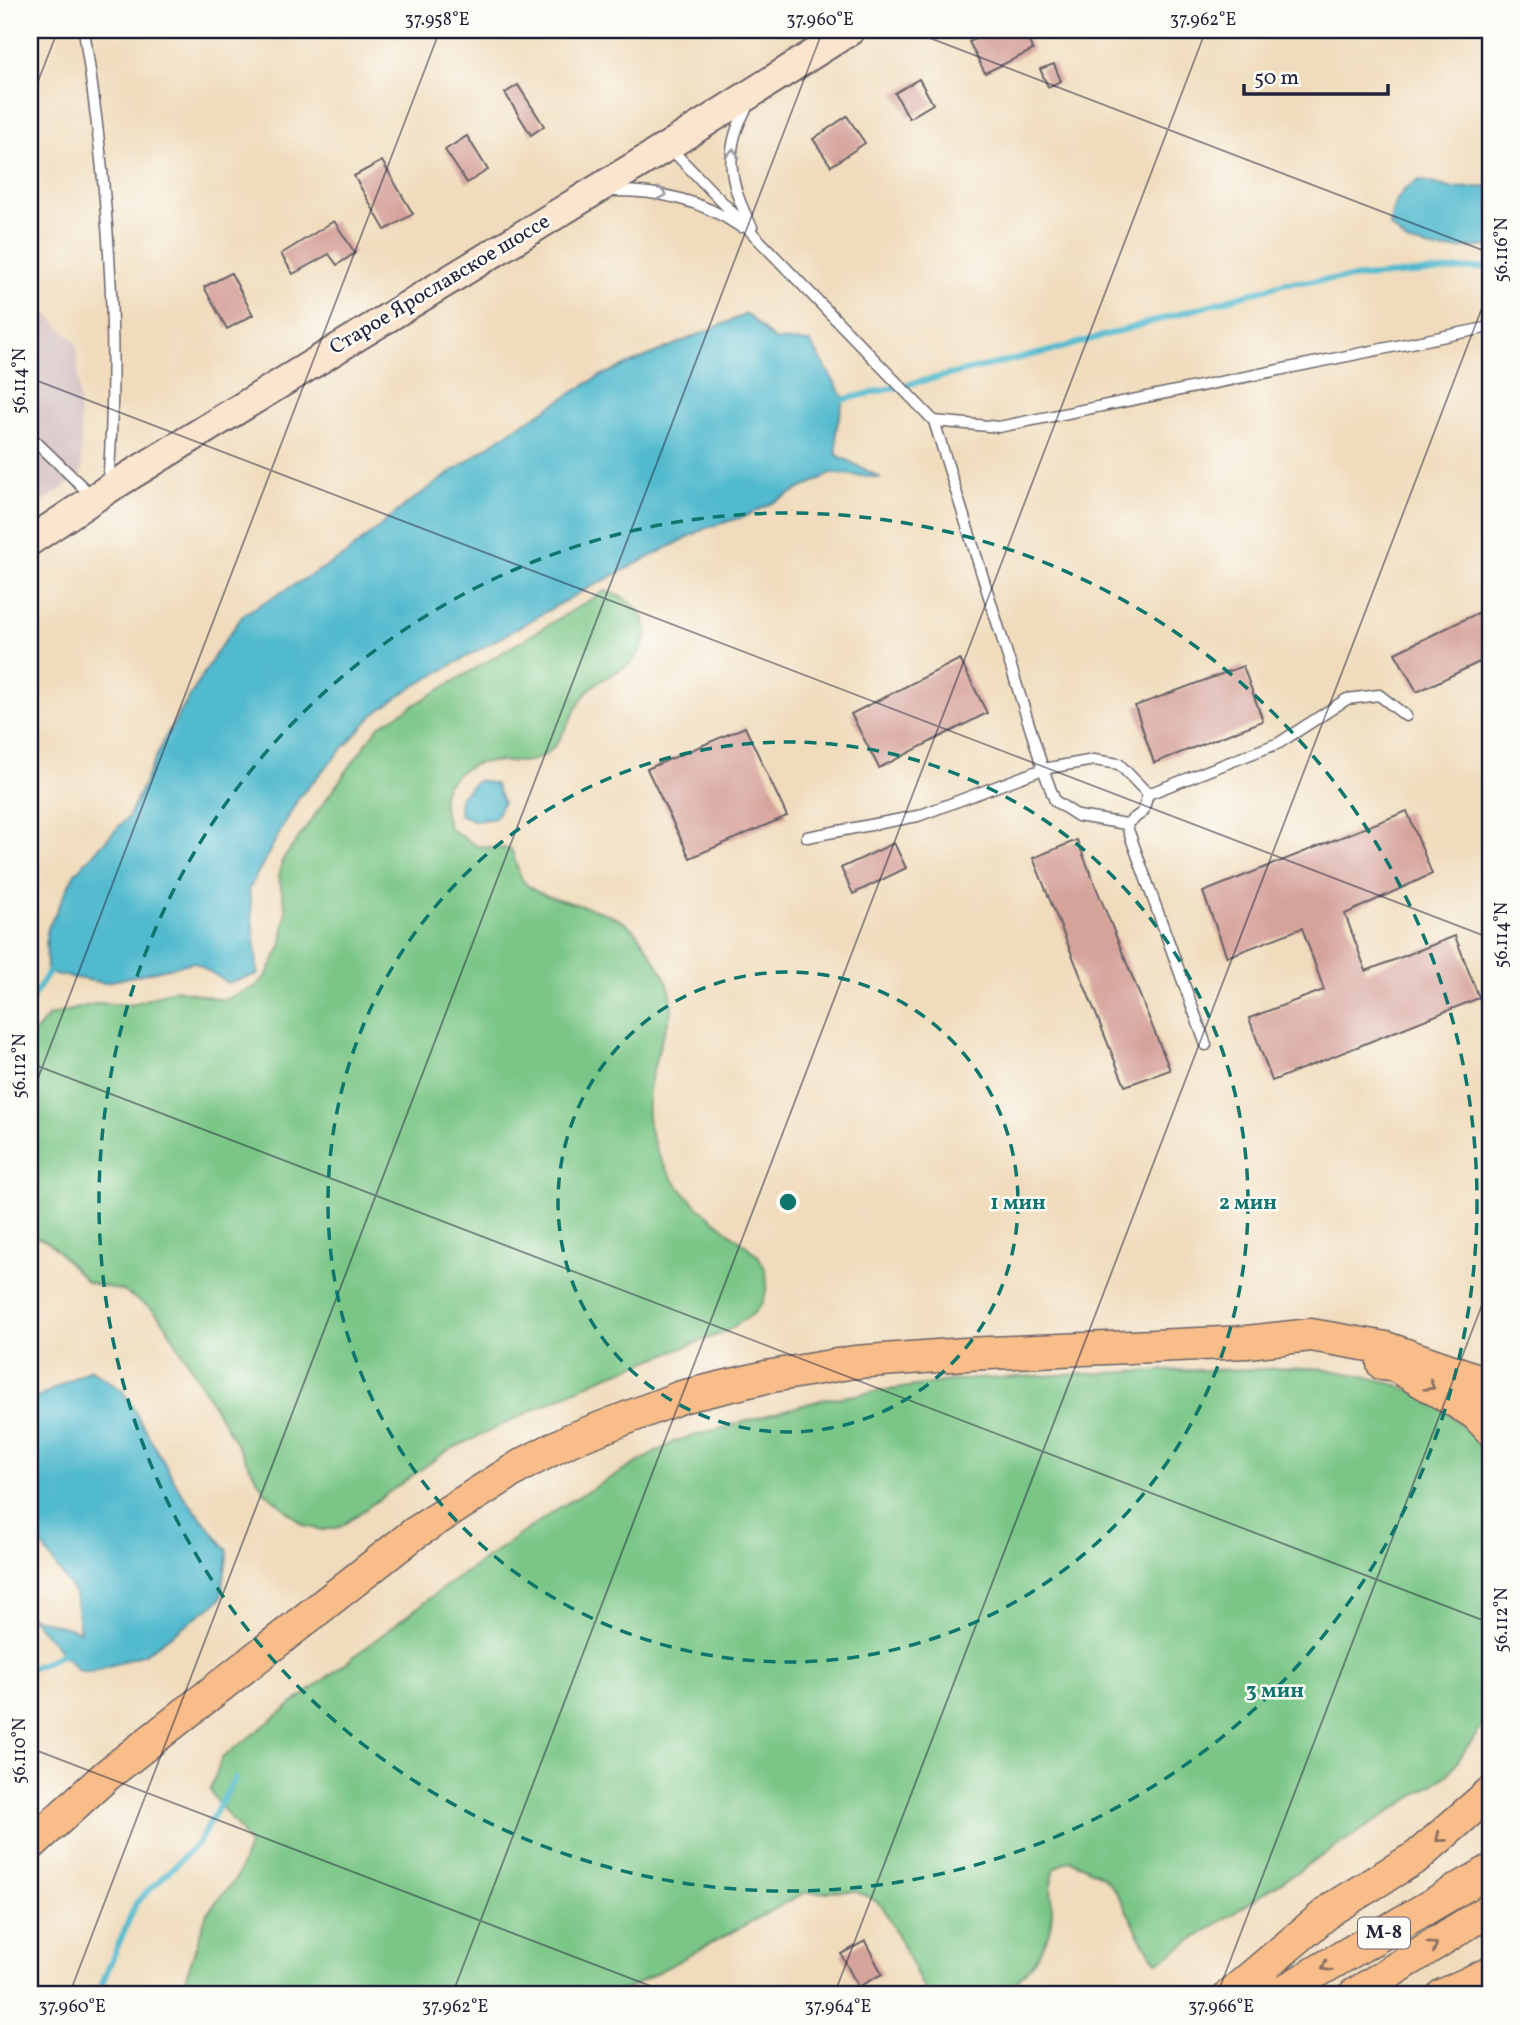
<svg xmlns="http://www.w3.org/2000/svg" width="1520" height="2025" viewBox="0 0 1520 2025" font-family="Vollkorn,serif">
<style>
.industrial{fill:#d2bfc0}
.green{fill:#79c686;stroke:#4e7460;stroke-width:2}
.water{fill:#51bace;stroke:#3a6e84;stroke-width:2}
.lines{fill:none;stroke-linecap:round;stroke-linejoin:round}
.stream{stroke:#51bace;stroke-width:6}
.building{fill:#d6a39b}
.service-casing{stroke:#6a6368;stroke-width:13}
.secondary-casing{stroke:#6a6368;stroke-width:32}
.trunk-casing{stroke:#6a6368;stroke-width:35}
.service{stroke:#fff;stroke-width:10}
.secondary{stroke:#fce5cf;stroke-width:28}
.trunk{stroke:#f8bd88;stroke-width:32}
.oneway{stroke:#9c9ca7}
.oneway2{stroke:#8d7062}
.ticks{fill:none;stroke:#22223b;stroke-width:2;stroke-opacity:0.45}
.ring{fill:none;stroke:#0f766e;stroke-width:3.5;stroke-dasharray:12 9}
.labels{text-anchor:middle;dominant-baseline:central;stroke-width:5;stroke-linejoin:round;paint-order:stroke}
.shield{fill:#fdfcf7;stroke:#646373;stroke-width:2}
.shield-label{font-size:19px;font-weight:bold;fill:#22223b}
.street-label{font-size:21px;fill:#22223b;stroke:#fdfcf7}
.centre{fill:#0f766e;stroke:#fdfcf7;stroke-width:3.5}
.ring-label{font-size:21px;text-anchor:middle;font-weight:bold;fill:#0f766e;stroke:#fdfcf7;stroke-width:5;stroke-linejoin:round;paint-order:stroke}
.neatline{fill:none;stroke:#22223b;stroke-width:2.5}
.ticks-label{font-size:18px;text-anchor:middle;fill:#22223b}
</style>
<rect width="100%" height="100%" fill="#fdfcf7"/>
<filter id="ink" filterUnits="userSpaceOnUse"><feTurbulence type="fractalNoise" baseFrequency=".0143" numOctaves="2"/><feDisplacementMap in="SourceGraphic" scale="14" xChannelSelector="R" yChannelSelector="G"/><feConvolveMatrix kernelMatrix="1 2 1 2 8 2 1 2 1" color-interpolation-filters="sRGB"/></filter>
<filter id="wash" filterUnits="userSpaceOnUse"><feTurbulence type="fractalNoise" baseFrequency=".00686" numOctaves="4" result="noise"/><feDisplacementMap in="SourceGraphic" scale="28" xChannelSelector="R" yChannelSelector="G"/><feGaussianBlur stdDeviation="1.57" result="paint"/><feColorMatrix in="noise" values="0 0 0 0 0 0 0 0 0 0 0 0 0 0 0 0 0 1.4 0 .05"/><feComposite in="paint" operator="in"/></filter>
<g filter="url(#wash)">
<rect width="100%" height="100%" fill="#f0dcbc"/>
<path class="industrial" d="M30,296L77,344L82,475L30,511Z"/>
<path class="green" d="M605,591C632,598 660,622 639,653C628,671 602,675 588,691C572,709 563,745 543,756C516,772 480,746 449,782C437,796 445,813 449,828L477,846L511,849C515,859 517,870 522,879C537,906 615,901 639,936C651,954 674,984 672,1007C671,1017 665,1028 662,1038C647,1089 637,1121 667,1170C689,1207 728,1228 759,1257L766,1271L767,1287L763,1302L753,1314L725,1332L599,1379L447,1451L340,1527L323,1530L305,1526L265,1492L164,1322L152,1309L123,1291L87,1282L50,1243L30,1234V1038L49,1016L98,1003L131,1005L176,989L224,1000L255,987L267,975L282,944L286,911L279,877L282,861L379,726Z
M1313,1368C1391,1378 1442,1391 1490,1458V1716L1448,1774L1158,1962C1135,1938 1125,1893 1100,1875C1092,1869 1080,1865 1070,1860L1054,1868C1049,1883 1052,1895 1052,1911C1052,1947 1026,1971 1004,1995H927L883,1907L870,1897L853,1891L804,1893L616,1995H184L186,1977L207,1913L237,1877L249,1846C240,1824 221,1811 210,1790L222,1758L443,1588L560,1507L676,1441L821,1400L957,1380L1147,1371Z"/>
<path class="water" d="M1420,180L1450,188L1490,187V246L1440,250L1407,242L1390,226C1391,206 1401,187 1420,180Z
M747,314L774,340L810,342L844,398L836,430L837,455L881,478L832,473L746,516L706,528L581,592L408,690L373,715L299,797L249,889L258,974L228,983L194,962L104,983L47,973L46,932L75,873L129,816L166,736L218,650L244,614L344,556L408,503L500,438L598,377Z
M478,780L495,784L503,802L495,818L475,821L459,814L460,797Z
M90,1369L123,1391L182,1494L228,1551L221,1599L145,1654L91,1672L78,1670L30,1617L80,1631L75,1594L30,1528V1402Z"/>
<g class="lines">
<path class="stream" d="M837,401L1054,350L1286,283L1490,267
M30,1001L52,968
M30,1669L70,1651
M97,1995L136,1903L198,1843L235,1779"/>
</g>
<g id="blocks">
<path class="building" d="M995,30H1023L1033,50L985,73L969,42Z
M1054,64L1061,81L1048,87L1040,69Z
M919,79L933,104L909,118L895,93Z
M518,85L544,126L531,135L505,93Z
M847,116L865,143L831,166L813,139Z
M467,136L488,170L467,183L445,150Z
M382,161L413,214L385,230L354,176Z
M334,221L355,253L337,265L329,254L293,274L281,254Z
M231,273L253,315L227,329L204,287Z
M1490,607V657L1417,692L1395,653Z
M960,659L987,713L879,768L851,714Z
M1243,666L1263,721L1154,763L1135,706Z
M745,727L787,816L690,858L647,769Z
M1407,811L1432,874L1345,914L1366,971L1455,936L1479,998L1272,1081L1249,1018L1324,990L1302,928L1227,957L1203,892Z
M1077,840L1170,1070L1125,1086L1033,858Z
M894,843L906,868L853,894L841,868Z
M865,1941L882,1974L858,1987L841,1954Z"/>
</g>
</g>
<g filter="url(#ink)">
<use href="#blocks" fill-opacity="0" stroke="#6a6368" stroke-width="2"/>
<g class="lines">
<defs>
<path id="service" d="M84,30C107,180 120,333 108,485
M748,106C722,149 729,185 752,227
M669,147L934,421L1043,769L1055,801L1078,816L1126,824L1206,1045
M610,191C659,190 701,200 741,227
M934,421L999,427L1490,327
M30,436L92,496
M1148,794L1279,743L1347,699L1379,695L1406,716
M807,837L918,816L1043,769L1094,760L1119,764L1148,794L1143,812L1126,824"/>
<path id="secondary" d="M30,541L108,489L668,146L851,30"/>
<path id="trunk" d="M1383,1364L1396,1366L1475,1413L1490,1429
M30,1845L107,1775L415,1533L522,1465L570,1440L681,1397L766,1377L855,1362L965,1354L1247,1342L1311,1335L1386,1348L1490,1384
M1230,1995L1333,1908L1418,1856L1490,1793
M1277,1995L1490,1871
M1354,1995L1490,1909
M1443,1995L1490,1973"/>
</defs>
<use href="#service" class="service-casing"/>
<use href="#secondary" class="secondary-casing"/>
<use href="#trunk" class="trunk-casing"/>
<use href="#service" class="service"/>
<use href="#secondary" class="secondary"/>
<use href="#trunk" class="trunk"/>
</g>
<defs><path id="oneway-chevron" d="M-2-3.5L2.5 0L-2 3.5" fill="none" stroke-width="1.6" stroke-linecap="round" stroke-linejoin="round" transform="scale(1.75)"/></defs>
<g class="oneway">
<use href="#oneway-chevron" transform="translate(733 153) rotate(-84)"/>
<use href="#oneway-chevron" transform="translate(662 194) rotate(10)"/>
</g>
<g class="oneway2">
<use href="#oneway-chevron" transform="translate(1430 1386) rotate(31)"/>
<use href="#oneway-chevron" transform="translate(1440 1838) rotate(140)"/>
<use href="#oneway-chevron" transform="translate(1433 1946) rotate(-32)"/>
<use href="#oneway-chevron" transform="translate(1326 1967) rotate(150)"/>
</g>
</g>
<path class="ticks" d="M909,30L1490,253M30,102L58,30M30,378L1490,938M30,1063L1490,1623M30,1099L440,30M30,1748L674,1995M69,1995L823,30M452,1995L1206,30M834,1995L1490,287M1217,1995L1490,1284"/>
<g class="ring">
<circle cx="788" cy="1202" r="230"/>
<circle cx="788" cy="1202" r="460"/>
<circle cx="788" cy="1202" r="689"/>
</g>
<g class="labels">
<rect class="shield" x="1358" y="1917.5" width="52" height="31" rx="5"/>
<g class="shield-label">
<text x="1384" y="1933">М-8</text>
</g>
<g class="street-label">
<text transform="translate(440 285) rotate(-31)">Старое Ярославское шоссе</text>
</g>
</g>
<circle cx="788" cy="1202" r="10" class="centre"/>
<g class="ring-label">
<text x="1018" y="1209">1 мин</text>
<text x="1248" y="1209">2 мин</text>
<text x="1275" y="1697">3 мин</text>
</g>
<rect width="1520" height="2025" fill="none" stroke="#fdfcf7" stroke-width="77"/>
<path d="M1244 84v10h144v-10" fill="none" stroke="#22223b" stroke-width="3.5"/>
<text x="1254" y="84" font-size="21" fill="#22223b" stroke="#fdfcf7" stroke-width="5" paint-order="stroke">50 m</text>
<rect x="38" y="38" width="1444" height="1948" class="neatline"/>
<g class="ticks-label">
<text x="437" y="25">37.958°E</text>
<text x="820" y="25">37.960°E</text>
<text x="1203" y="25">37.962°E</text>
<text transform="translate(1501 250) rotate(-90)" y="6">56.116°N</text>
<text transform="translate(19 381) rotate(-90)" y="6">56.114°N</text>
<text transform="translate(1501 935) rotate(-90)" y="6">56.114°N</text>
<text transform="translate(19 1066) rotate(-90)" y="6">56.112°N</text>
<text transform="translate(1501 1620) rotate(-90)" y="6">56.112°N</text>
<text transform="translate(19 1751) rotate(-90)" y="6">56.110°N</text>
<text x="72" y="2012">37.960°E</text>
<text x="455" y="2012">37.962°E</text>
<text x="838" y="2012">37.964°E</text>
<text x="1221" y="2012">37.966°E</text>
</g>
</svg>
